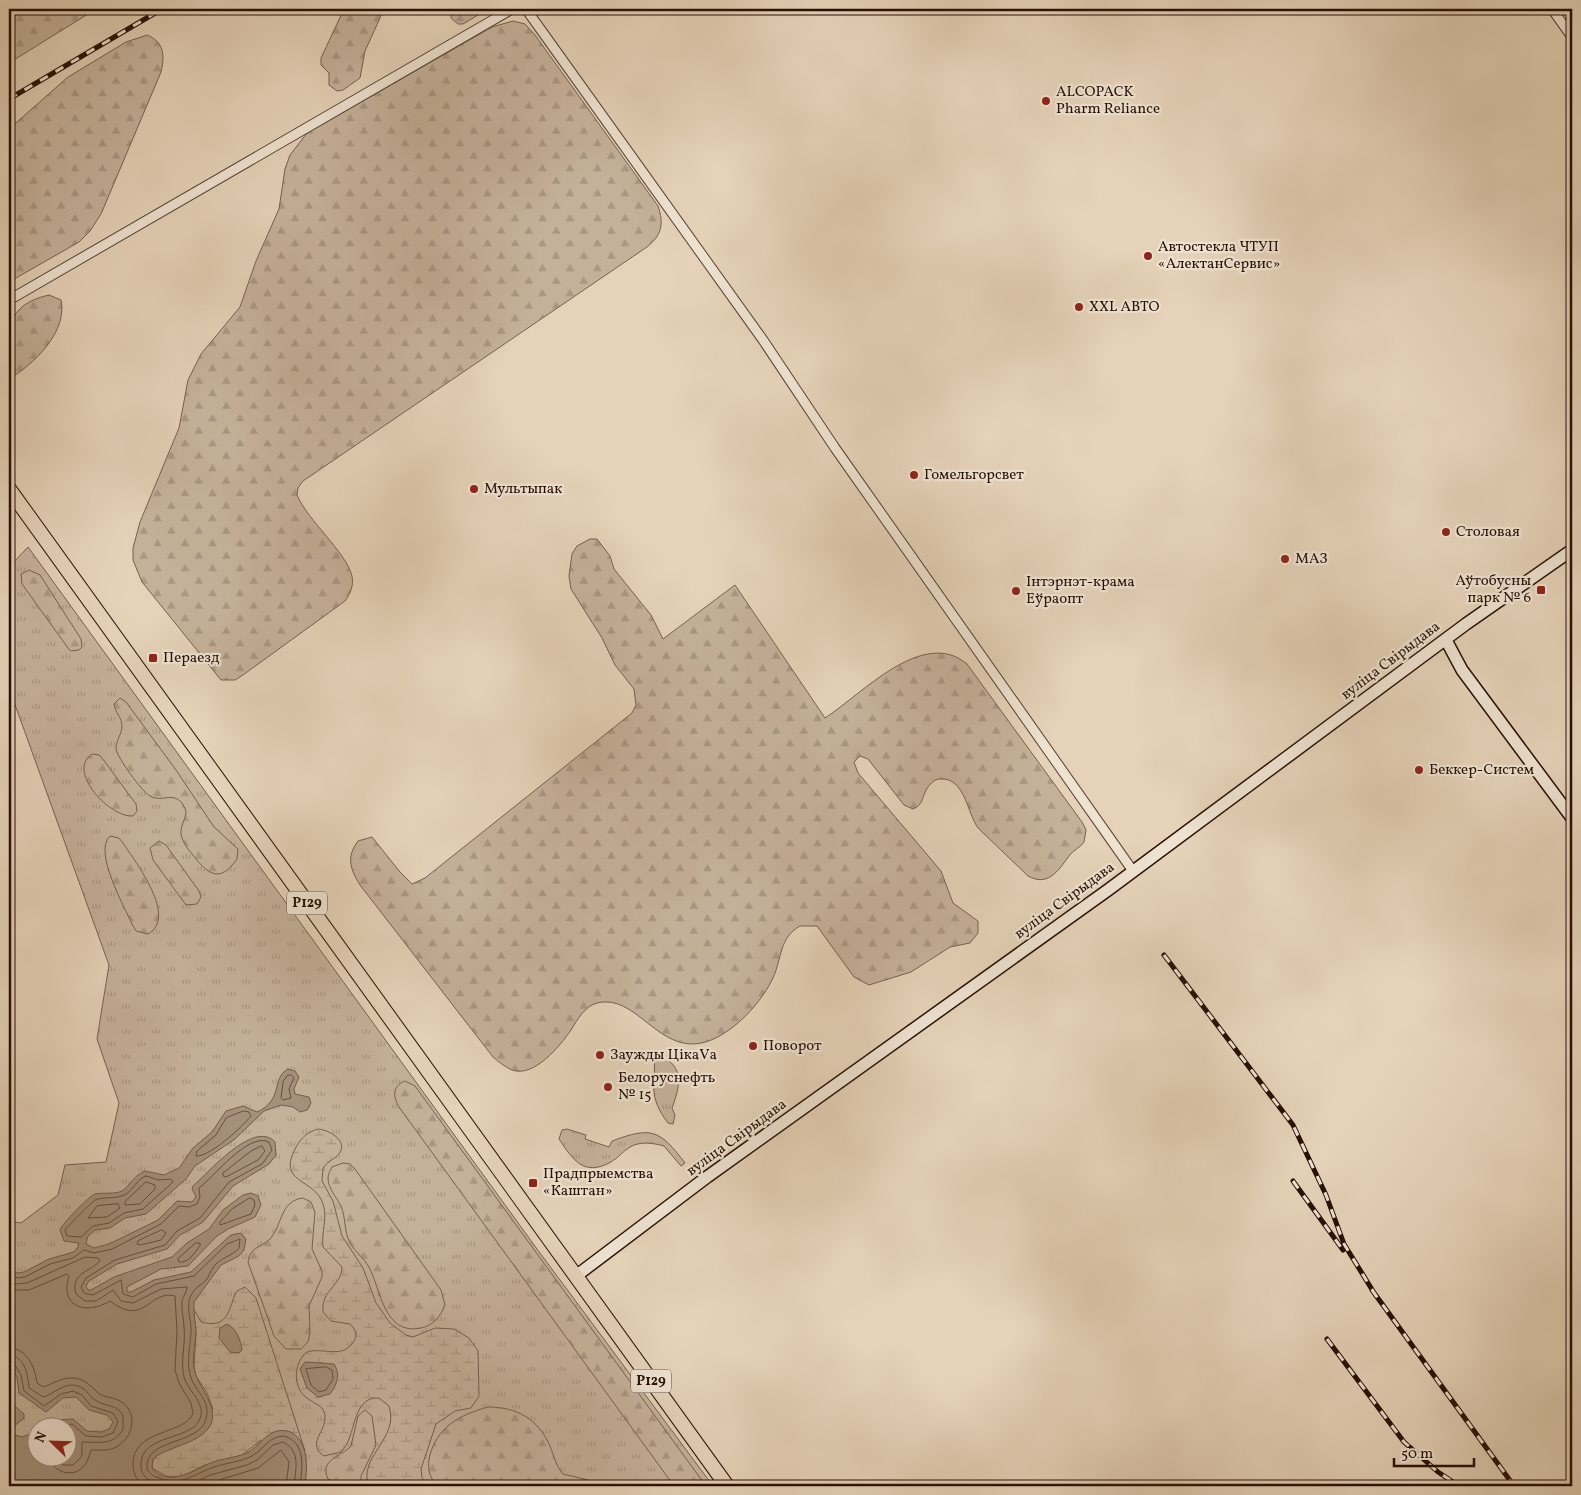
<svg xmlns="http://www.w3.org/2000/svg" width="1581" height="1495" viewBox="0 0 1581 1495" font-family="Vollkorn,serif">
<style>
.grass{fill:url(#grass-tufts);stroke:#766050;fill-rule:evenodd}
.forest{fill:url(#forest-firs);stroke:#766050}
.wetland{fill:url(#wetland-marsh);stroke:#766050}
.water{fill:#a5907b;stroke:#735c4c}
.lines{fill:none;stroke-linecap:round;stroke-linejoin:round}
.shore{stroke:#665040;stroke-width:1}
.street-casing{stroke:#574032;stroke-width:11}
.secondary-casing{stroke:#280f06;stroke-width:14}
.primary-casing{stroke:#280f06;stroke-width:16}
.street{stroke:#eee2d1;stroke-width:9}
.secondary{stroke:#eee2d1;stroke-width:11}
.primary{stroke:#e5d2b8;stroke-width:14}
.rail-casing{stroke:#280f06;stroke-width:5}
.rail{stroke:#eee2d1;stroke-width:3;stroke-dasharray:9;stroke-linecap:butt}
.poi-dot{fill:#8f2418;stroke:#eee2d1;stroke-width:2}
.labels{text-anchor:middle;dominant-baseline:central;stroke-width:4.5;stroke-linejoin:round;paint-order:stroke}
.shield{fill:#eee2d1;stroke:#634e43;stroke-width:1}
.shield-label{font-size:14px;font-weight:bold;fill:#280f06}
.poi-label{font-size:15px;fill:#280f06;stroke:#eee2d1;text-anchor:start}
.street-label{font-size:15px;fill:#280f06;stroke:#eee2d1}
</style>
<defs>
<pattern id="grass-tufts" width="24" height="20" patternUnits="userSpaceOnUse" patternTransform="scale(1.25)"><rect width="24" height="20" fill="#c5b19a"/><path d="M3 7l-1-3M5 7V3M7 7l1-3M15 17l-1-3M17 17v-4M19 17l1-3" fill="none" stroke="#a99783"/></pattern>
<pattern id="forest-firs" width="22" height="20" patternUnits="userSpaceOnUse" patternTransform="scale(1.25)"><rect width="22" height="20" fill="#c5b19a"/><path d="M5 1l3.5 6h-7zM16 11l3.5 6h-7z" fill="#a99783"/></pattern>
<pattern id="wetland-marsh" width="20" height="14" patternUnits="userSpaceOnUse" patternTransform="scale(1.25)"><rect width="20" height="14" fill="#c5b19a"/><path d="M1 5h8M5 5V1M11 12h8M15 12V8" fill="none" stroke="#a99783"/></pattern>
</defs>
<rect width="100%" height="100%" fill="#e5d2b8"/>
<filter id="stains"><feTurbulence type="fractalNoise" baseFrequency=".004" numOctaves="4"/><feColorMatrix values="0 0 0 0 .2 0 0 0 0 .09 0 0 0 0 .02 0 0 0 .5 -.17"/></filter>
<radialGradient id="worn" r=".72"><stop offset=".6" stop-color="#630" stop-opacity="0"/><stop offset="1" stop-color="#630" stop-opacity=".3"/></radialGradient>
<path class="grass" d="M28,547L537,1249L713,1486H9V1221L21,1223L58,1195L65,1165L106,1162L119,1103L97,1039L109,965L9,688V567ZM38,1428H68V1458H38Z
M654,1052C684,1065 682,1081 672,1108L675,1115L673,1124L668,1123C646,1094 657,1084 654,1052Z
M567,1129L586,1135L585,1139L609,1147L612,1141C652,1126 660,1130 685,1163L681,1166L664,1146C653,1143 640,1141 630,1147C623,1151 618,1158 611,1162C584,1177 573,1160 559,1139L562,1130Z"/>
<path class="forest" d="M9,9H96L9,63Z
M344,9H384L365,51L360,78L343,90L337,91L329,85V73L321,65V58Z
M452,9H488L463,24H458L451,18Z
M513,21L525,24L535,35L658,206C664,224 662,235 647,247L303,481L298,488L297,495C308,521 346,552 352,576C354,586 350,594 345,601L243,675L235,680H221L142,582L133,560V548L140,522L179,428L188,380L201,354L240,307L256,261L279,209L285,169L290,155L307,133L492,27Z
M147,35C164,42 165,55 161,72L101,214L90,231L79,242L9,282V129L68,77L126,42Z
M49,295L61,300C68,332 33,365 9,379C9,338 0,306 49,295Z
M590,539H597L610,556L614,569L651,615L663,639L735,585L825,718C862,694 923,627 967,664L1082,822L1086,830L1084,842C1080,848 1073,850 1069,856C1058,871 1048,887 1028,876L978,828C967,813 965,777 940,779C935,779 931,783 928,787C922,795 924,805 913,809L904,805L868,759L860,756L854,762L858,773L941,871L953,903L978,921V933L970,943L950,947L911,972L869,985L854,977L817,926H800C779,938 782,958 773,978C763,999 744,1021 723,1034C663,1071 642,992 597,1003C585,1006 577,1020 571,1030C560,1046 534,1078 512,1070C505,1067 499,1062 493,1057L360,885C350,869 346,857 358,841L372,837L400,872L412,884L425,878L632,713L636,705L634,689L615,665L602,638L571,589L569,576L572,554L577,546Z
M29,570L40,575L81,639L82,647L79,650L71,651L68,648L22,584L21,574Z
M120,698L126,702L176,770L214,827L238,849L237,859C219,885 207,873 192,854C187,848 182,841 181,834C180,826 186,819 186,811C177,787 163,804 150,796C142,792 117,757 116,749C116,740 122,734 122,726C122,718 115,712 114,704Z
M92,754L99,755L102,758L136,804L137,811L133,816C110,818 66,771 92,754Z
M110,836L119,838L123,843C136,863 178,917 148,934L136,931L132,924C124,906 93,851 110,836Z
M159,841L166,845L199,891L201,897L197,904L186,905L153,860L150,848Z
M405,1081L415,1086L706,1486H674L399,1107C393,1097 392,1086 405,1081Z
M343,1163L350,1164L355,1169L441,1290L445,1305C440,1317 434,1325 421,1328C384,1336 381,1290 369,1267C364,1258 355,1252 350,1243C344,1232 346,1218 341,1206C336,1197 328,1188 328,1178C328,1174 330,1171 332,1167Z
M303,1198L311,1202L315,1212L312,1249L322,1271V1277L309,1306L310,1332L308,1342L301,1349H286L274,1336L248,1262C250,1247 260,1248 269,1240C283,1226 279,1201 303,1198Z
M488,1407C517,1407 538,1419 550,1446C554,1456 556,1466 563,1474L588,1480L597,1486H438C419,1470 432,1439 449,1425C460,1416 474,1411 488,1407Z
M365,1410L372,1416L376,1445L361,1476V1486H341L328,1479C319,1459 341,1457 351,1446L358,1416Z"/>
<path class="wetland" d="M318,1129C330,1130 350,1142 338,1155C333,1160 327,1162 323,1168L322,1181L333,1201L342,1236L363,1268L376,1303L390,1323L406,1335L413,1337L435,1328L454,1329L469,1338L478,1351L479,1396L471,1408L455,1411L436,1424L421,1469L422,1478L429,1486H369C357,1457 400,1439 389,1406L379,1398C351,1396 357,1437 341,1452L324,1456C307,1445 324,1433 325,1419C326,1405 315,1405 307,1398C294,1389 293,1368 303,1356C305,1353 308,1351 312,1351C327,1349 344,1358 354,1341C358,1334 355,1329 350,1324L331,1321L323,1312C321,1289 342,1286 342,1267L323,1247C321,1232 328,1218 323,1204C315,1178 277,1184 295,1149C300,1139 307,1132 318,1129Z
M245,1287L256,1298L305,1451L295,1437L260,1441L242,1455L205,1465L181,1477L166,1476L152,1468L153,1459L213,1409L207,1393L196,1376L194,1367L196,1333L193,1308L201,1322C231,1330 228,1306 237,1291Z"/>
<path class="water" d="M288,1069L295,1071L299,1077L294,1089L295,1094L309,1097L311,1103L307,1110L300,1112L293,1107L281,1105L264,1111L235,1139L195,1166L186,1179L146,1214L125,1218L110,1228L95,1230L88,1236L86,1244L94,1248L109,1244L158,1220L177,1201L192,1202L196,1197L192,1189L193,1186C208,1173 254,1119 275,1142L276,1155L269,1164L233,1186L203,1222L180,1235L167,1249L117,1264L89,1281L86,1286L88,1290H91L114,1277L172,1257L187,1243L209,1229L223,1210L243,1195L251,1193L258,1196L261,1205L255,1217L228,1229L217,1236L188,1266L161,1269L127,1287V1292H131L154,1280L191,1272L224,1241L231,1235L241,1233L246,1239L244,1250L239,1256L221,1265L194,1302C193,1313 196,1323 196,1333C195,1345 192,1356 194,1368C197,1389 228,1413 203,1434C190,1444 172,1447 158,1455L153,1459L152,1468C170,1490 197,1467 216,1461C227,1458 239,1457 249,1452C259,1446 265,1434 277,1431C307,1425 310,1467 304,1486H9V1401L24,1414V1418L12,1428L15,1435L22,1437L37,1432L38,1458H68L71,1451L68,1446V1428L54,1427L50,1423L52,1420L73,1419L87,1431L101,1432L109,1429L113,1422L107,1415L89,1410L76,1397L63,1398L46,1412L19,1393L17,1377L9,1363V1269L18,1273L24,1272L49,1259L74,1252L78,1247L79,1243L64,1241L60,1230C62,1224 89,1196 95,1194C104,1192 113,1195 122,1191C131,1185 134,1175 145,1171L164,1175L179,1168L193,1148L212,1132L226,1111L243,1106L257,1112C284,1100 271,1078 288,1069Z
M227,1324C236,1328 241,1340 242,1350L239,1353L230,1352L219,1338L220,1328Z
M305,1362L334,1364C341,1375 337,1384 330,1394L318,1397L307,1388L300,1369Z"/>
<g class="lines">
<path class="shore" d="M288,1075H291L294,1078L289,1089L291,1098L283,1100L281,1098L283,1082Z
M244,1111L249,1112L251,1116C242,1127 210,1157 196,1156L197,1151L216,1135L226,1118Z
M262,1146L265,1151L258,1160L226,1177L223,1176V1173L251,1151Z
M146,1176L159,1180L171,1179L173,1182L143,1209L124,1213L109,1223L93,1226L81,1237L67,1236L65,1230C66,1228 93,1201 95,1200C105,1196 116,1200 126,1194C134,1189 136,1180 146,1176Z
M146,1182L155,1185V1189L140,1204L125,1205V1202Z
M250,1198L254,1200L255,1205L251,1214L220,1225V1222L232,1209Z
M118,1204L120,1208L107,1217L88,1218L97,1206Z
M162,1230L166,1233L161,1240L140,1245L137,1244L138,1241Z
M196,1243H200V1246C194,1253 189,1263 179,1262L178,1259Z
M9,1275L18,1278L25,1277L50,1264L73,1258L84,1250L94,1253L112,1249L161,1224L179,1206L189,1207L197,1204L200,1197L199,1188C214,1177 248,1132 269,1142L272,1150L262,1164L229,1182L200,1218L177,1231L165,1245L115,1260L86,1278L81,1287L84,1293L93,1295L121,1280L123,1294L133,1297L156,1284L194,1276L227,1244L240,1239L239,1248C233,1255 224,1257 217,1263C212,1267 210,1274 207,1279C203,1284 197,1286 193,1292C184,1305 192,1318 191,1333C190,1348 186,1363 191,1378C197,1393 211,1401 206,1419C199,1446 144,1437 147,1469C150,1474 153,1476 159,1478C182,1487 193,1474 214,1467C226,1463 240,1462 252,1456C264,1449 269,1436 284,1436C307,1443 302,1469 300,1486
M9,1282L17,1284L27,1283L85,1257L98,1258L100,1261C90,1272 70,1273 76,1294L85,1301H96L113,1290L121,1301L133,1303L161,1289L187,1287C187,1292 183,1296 182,1301C181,1310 184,1319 184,1327C186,1344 180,1360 184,1377C188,1392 208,1404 199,1421C189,1440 141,1435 141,1464C140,1478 152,1482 163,1486
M9,1290H29L67,1274L69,1276C59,1308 87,1315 110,1301C145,1328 149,1289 175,1296L177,1331L175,1370L179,1383L191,1403L193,1413C187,1435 131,1428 133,1466C134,1475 137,1481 144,1486
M9,1348C27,1348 35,1367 37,1383L43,1387C53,1384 60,1378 72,1378C84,1378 90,1385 98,1393C104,1398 116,1397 123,1403C139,1416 132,1440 114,1448C107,1451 99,1450 91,1450C89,1455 88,1461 85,1465C74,1479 54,1473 49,1458
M9,1355C25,1356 28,1375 29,1388L43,1397C57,1393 67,1378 84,1389C88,1392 90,1397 95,1400C105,1407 115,1403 123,1415V1429C114,1446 98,1442 82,1442V1456L73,1465H63L57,1458
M9,1361L14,1363L21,1375L24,1391L44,1406L61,1394L73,1391L82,1395L91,1406L113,1413L118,1422L113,1433L102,1437L86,1436L72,1424L56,1428
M326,1367L332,1370L333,1379L326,1390L319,1392L311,1385L306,1369Z
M188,1486L210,1475L247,1465L257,1460L273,1445L283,1442C302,1452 295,1470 294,1486
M205,1486L219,1480L258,1468L281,1450L289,1462L286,1486"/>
<defs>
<path id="street" d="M526,9L763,340L835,448L1133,871
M1552,9L1572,37
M9,300L512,9"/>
<path id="secondary" d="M1446,640L1462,670L1572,818
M576,1276L707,1177L1108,890L1466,624L1572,550"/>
<path id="primary" d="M9,489L727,1486"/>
</defs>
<use href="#street" class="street-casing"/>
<use href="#secondary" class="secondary-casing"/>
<use href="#primary" class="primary-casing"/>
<use href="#street" class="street"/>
<use href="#secondary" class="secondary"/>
<use href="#primary" class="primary"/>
<defs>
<path id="rail" d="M9,99L162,9
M1164,955L1293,1125L1326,1195L1344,1244L1376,1296
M1293,1181L1343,1250
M1372,1290L1514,1486
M1327,1339L1404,1442L1438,1472L1459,1486"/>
</defs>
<use href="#rail" class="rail-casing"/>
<use href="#rail" class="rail"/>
</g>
<g class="poi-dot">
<circle cx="1046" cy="101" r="5"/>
<circle cx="1148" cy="256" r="5"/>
<circle cx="1079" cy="307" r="5"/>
<circle cx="914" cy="475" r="5"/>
<circle cx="474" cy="489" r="5"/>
<circle cx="1446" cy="532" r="5"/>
<circle cx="1285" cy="559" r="5"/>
<rect x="1536" y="585" width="10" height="10" rx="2.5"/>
<circle cx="1016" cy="591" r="5"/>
<rect x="148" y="653" width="10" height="10" rx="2.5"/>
<circle cx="1419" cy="770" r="5"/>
<circle cx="753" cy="1046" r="5"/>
<circle cx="600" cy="1055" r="5"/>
<circle cx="608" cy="1087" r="5"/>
<rect x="528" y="1178" width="10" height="10" rx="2.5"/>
</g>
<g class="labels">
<g class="shield">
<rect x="287" y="891.5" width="40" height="23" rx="4"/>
<rect x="631" y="1369.5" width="40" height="23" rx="4"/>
</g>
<g class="shield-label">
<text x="307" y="903">Р129</text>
<text x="651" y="1381">Р129</text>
</g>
<g class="poi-label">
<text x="1056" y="92">ALCOPACK<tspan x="1056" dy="17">Pharm Reliance</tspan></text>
<text x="1158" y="247">Автостекла ЧТУП<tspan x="1158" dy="17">«АлектанСервис»</tspan></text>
<text x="1089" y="307">XXL АВТО</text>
<text x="924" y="475">Гомельгорсвет</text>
<text x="484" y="489">Мультыпак</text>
<text x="1456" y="532">Столовая</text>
<text x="1295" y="559">МАЗ</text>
<text x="1531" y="581" text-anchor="end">Аўтобусны<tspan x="1531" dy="17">парк № 6</tspan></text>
<text x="1026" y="582">Інтэрнэт-крама<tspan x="1026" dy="17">Еўраопт</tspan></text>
<text x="163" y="658">Пераезд</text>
<text x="1429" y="770">Беккер-Систем</text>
<text x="763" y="1046">Поворот</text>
<text x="610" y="1055">Заужды ЦікаVа</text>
<text x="618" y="1078">Белоруснефть<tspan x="618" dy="17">№ 15</tspan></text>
<text x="543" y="1174">Прадпрыемства<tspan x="543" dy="17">«Каштан»</tspan></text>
</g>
<g class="street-label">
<text transform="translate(1391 661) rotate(-37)">вуліца Свірыдава</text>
<text transform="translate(1065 901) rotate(-36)">вуліца Свірыдава</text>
<text transform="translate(737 1138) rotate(-36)">вуліца Свірыдава</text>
</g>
</g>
<rect width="1581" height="1495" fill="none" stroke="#e5d2b8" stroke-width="30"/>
<rect x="10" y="10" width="1561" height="1475" fill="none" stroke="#280f06" stroke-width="2.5"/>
<rect x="15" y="15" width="1551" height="1465" fill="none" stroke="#280f06"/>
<g transform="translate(52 1442) rotate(293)"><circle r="24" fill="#eee2d1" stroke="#9f8e80"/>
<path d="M0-4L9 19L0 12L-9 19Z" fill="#8f2418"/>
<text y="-8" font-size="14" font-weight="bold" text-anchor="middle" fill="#280f06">N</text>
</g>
<path d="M1394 1458v8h80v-8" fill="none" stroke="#280f06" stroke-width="2.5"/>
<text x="1401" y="1458" font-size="15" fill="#280f06" stroke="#eee2d1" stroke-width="4" paint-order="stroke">50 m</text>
<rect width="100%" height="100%" filter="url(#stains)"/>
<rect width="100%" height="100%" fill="url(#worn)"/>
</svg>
